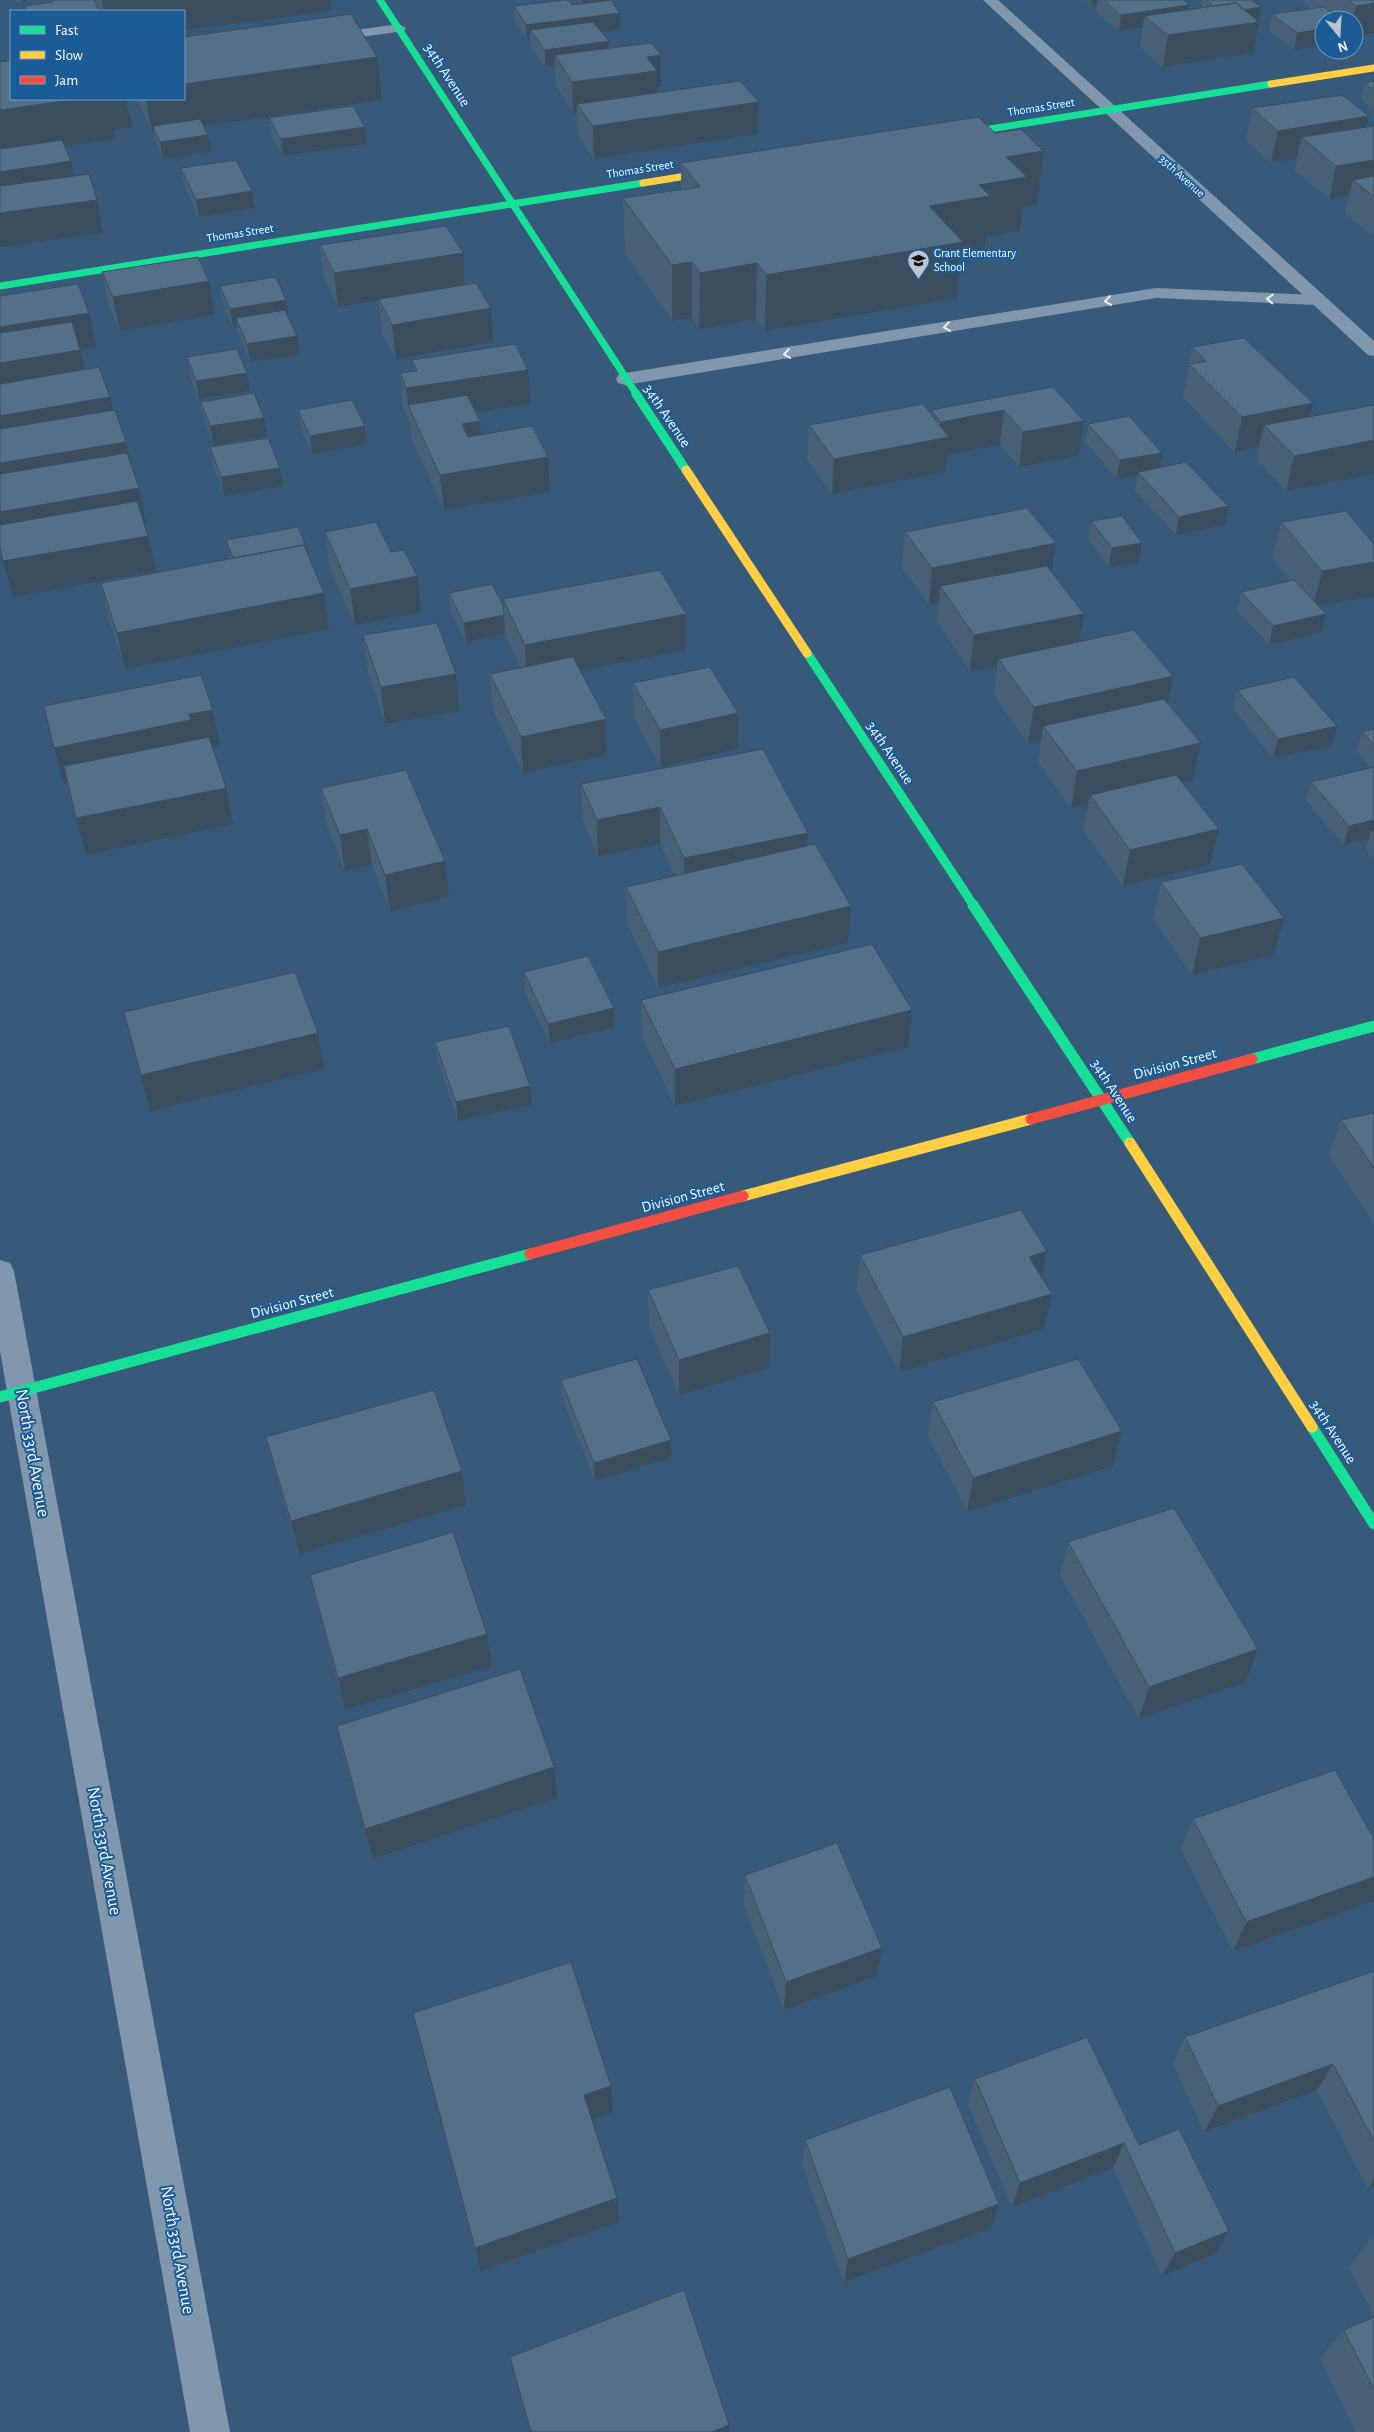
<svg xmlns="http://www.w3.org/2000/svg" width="1374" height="2432" viewBox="0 0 1374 2432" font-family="'Alegreya Sans',sans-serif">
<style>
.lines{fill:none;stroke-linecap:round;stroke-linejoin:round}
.lane{fill:#8097ad;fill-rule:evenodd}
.street{fill:#8097ad;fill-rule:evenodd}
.fast-far2{stroke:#16e098;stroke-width:7}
.fast-far1{stroke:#16e098;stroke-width:9}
.fast{stroke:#16e098;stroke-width:11}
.slow-far2{stroke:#ffcf43;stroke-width:7}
.slow-far1{stroke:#ffcf43;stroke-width:9}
.slow{stroke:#ffcf43;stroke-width:11}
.jam{stroke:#f24e42;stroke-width:11}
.wall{fill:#486076}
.shaded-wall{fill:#3b4e60}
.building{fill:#547089;stroke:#3b4e60}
.oneway{stroke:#eceff3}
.labels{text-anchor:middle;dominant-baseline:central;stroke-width:4;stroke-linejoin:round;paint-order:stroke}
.far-street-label{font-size:12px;fill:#fff;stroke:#1b5b96}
.far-poi-label{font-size:12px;fill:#fff;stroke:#1b5b96;text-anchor:start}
.street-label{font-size:15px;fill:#fff;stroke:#1b5b96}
.near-street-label{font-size:18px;fill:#fff;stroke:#1b5b96}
</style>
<rect width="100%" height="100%" fill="#375a7a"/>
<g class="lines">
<path class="lane" d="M399,24L406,28L404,31L326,42L319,38L326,34Z
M1156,288L1318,295L1324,296L1327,300L1324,304L1318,305L1156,298L625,385L618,383L616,379L618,375L625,373Z"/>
<path class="street" d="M983,0H998L1374,341V356L1368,355Z
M0,1260L10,1263L14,1271L230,2432H190L0,1351Z"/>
<path class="fast-far2" d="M380,0L637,395
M952,135L1271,84
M0,286L643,183"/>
<path class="fast-far1" d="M636,394L686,470
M807,653L974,906"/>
<path class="fast" d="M973,905L1130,1143
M1252,1059L1374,1026
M0,1397L530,1254
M1312,1427L1374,1524"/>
<path class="slow-far2" d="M1271,84L1374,68
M643,183L717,171"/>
<path class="slow-far1" d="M686,470L807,653"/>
<path class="slow" d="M1130,1143L1312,1427
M743,1196L1031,1119"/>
<path class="jam" d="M1031,1119L1252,1059
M530,1254L743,1196"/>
</g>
<path class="wall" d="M8,0H28L22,3Z
M49,0H330L331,11L184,30V11H26L25,6L50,2Z
M577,0H615L611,1L620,13V30L601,32L609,48L661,87H657V93L759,102L758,134L594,159L578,136L577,113H573L556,86L555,65L545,67L531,47L530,41H527L515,22L514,6L572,5L580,4Z
M1085,0H1184L1189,5V10L1201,8L1203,0H1252L1261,7L1254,53L1163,67L1140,47L1143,27L1119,31L1096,12L1097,4L1091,5Z
M1300,0H1374L1354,20H1324L1294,50L1269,31L1272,14L1311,8Z
M377,57L382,100L204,126L211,152L163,159L156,143L154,133H152L137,99H184Z
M1374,81V110L1361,99L1365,83Z
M1252,108L1367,127L1374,126V235H1372L1345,213L1349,195L1329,199L1295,170L1297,159L1271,163L1246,141Z
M269,118L367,144L283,156L271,135Z
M681,163L1037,205L1023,207L1020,231L986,237L984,251L961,255L957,298L765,331L756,319L699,329L692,318L672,321L625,253L623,198L681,189Z
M181,168L255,208L199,217L184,186Z
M320,245L465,285L493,342L396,359L382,334L379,301L338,307L324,278Z
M102,272L215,315L120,331L109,306Z
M220,286L286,300L289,318L299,355L250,362L239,336L237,326L233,327L223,304Z
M1192,347L1310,417L1286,491L1257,460L1259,447L1235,452L1183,398Z
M187,357L250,391L199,399L190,375Z
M412,360L530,404L476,413L480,421L481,435L548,457L550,492L444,510L412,440L410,423L403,408L400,373L414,372Z
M1053,387L1079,456L1019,467L1000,445L947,455L945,472L832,494L807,460L809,425L931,414V410Z
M201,402L267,436L214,445L204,420Z
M298,410L365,426L367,444L312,454L301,428Z
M1088,424L1162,453L1159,468L1225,525L1176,535L1135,491L1138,475L1117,479L1085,442Z
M210,447L280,468L283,486L224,496L213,465Z
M1091,521L1142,543L1139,562L1109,567L1088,539Z
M1281,522L1374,596L1318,606L1326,614L1321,633L1269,645L1237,611L1241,592L1291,581L1272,558Z
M325,532L421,612L355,625L330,568Z
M905,532L1052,572L1080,641L1168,703L1193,780L1181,782L1210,865L1123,886L1083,831L1088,804L1071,808L1038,762L1041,740L1028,743L994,695L997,666L970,671L937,622L939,602L929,604L902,568Z
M226,540L311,561L329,629L125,669L109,619L101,583L230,559Z
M449,593L503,605V599L686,650L580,671L606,719L607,755L523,773L493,710L490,674L521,668L505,634L466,642L451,612Z
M363,635L456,674L459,711L385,724L368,671Z
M633,683L737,749L661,767L634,719Z
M1237,690L1332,746L1273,758L1233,709Z
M1374,729V859L1366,849L1369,839L1344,845L1306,801L1311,782L1371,768L1356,751L1362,732Z
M581,784L808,833V846L851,906L848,943L658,988L627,923L626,887L675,876L660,844L598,856L583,821Z
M321,788L449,897L390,911L372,865L345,871L327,825Z
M1161,882L1284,918L1274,955L1192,975L1153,919Z
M524,972L614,1027L550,1043L525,992Z
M641,1000L908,1047L675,1106L642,1037Z
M435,1042L530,1086L532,1105L458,1121L438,1061Z
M1374,1113V1223L1329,1156L1341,1120Z
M1047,1251L1042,1278L1052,1294L1044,1329L899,1372L856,1290L860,1255Z
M648,1290L770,1333L769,1368L679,1395L649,1326Z
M561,1380L671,1440V1458L595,1481L562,1398Z
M933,1402L1122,1431L1113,1466L967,1512L928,1436Z
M266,1437L462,1471L466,1505L299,1554L275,1472Z
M1068,1542L1246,1682L1139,1719L1060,1575Z
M310,1575L487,1634L492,1666L345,1710L318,1608Z
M337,1726L557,1798L373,1859L344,1758Z
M1193,1819L1374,1839L1233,1951L1181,1849Z
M745,1875L877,1976L784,2010L744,1905Z
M1374,1971V2187L1368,2189L1317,2090L1204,2132L1173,2064L1185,2037Z
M413,2013L613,2112L592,2119L619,2222L480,2271Z
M975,2079L1139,2145L1229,2231L1215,2254L1162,2276L1113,2168L1012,2207L968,2105Z
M805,2140L999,2204L991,2228L844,2282L802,2165Z
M1373,2236H1374V2432H1356L1320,2359L1344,2330L1374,2317L1349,2268Z
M510,2357L729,2432H530L515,2378Z"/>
<path class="shaded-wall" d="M21,0H28L22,3Z
M102,0H330L331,11L184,30V11H104Z
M581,0H615L581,5Z
M1092,0H1098L1097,4L1091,5Z
M1374,3V33L1354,36V20H1353L1356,6Z
M1189,5L1187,21L1144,16L1143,27L1119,31L1121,15Z
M1261,7L1254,53L1163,67L1168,35L1222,13Z
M620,13V30L537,40L530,30V41H527L526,25Z
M1324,29V45L1294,50L1297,33Z
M609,41V58L555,55V65L545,67V50Z
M661,55V87H657L658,102L577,104V113H573L572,82L647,57Z
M377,57L382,100L156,133L153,126L154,133H152L146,99H184V84Z
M78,99H126L132,127L114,130L116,139L0,155V110Z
M759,102L758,134L594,159L593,126Z
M1369,116L1362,148L1301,137L1297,159L1271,163L1278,131Z
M365,127L367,144L283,156L281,139Z
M208,135L211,152L163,159L160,142Z
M1043,151L1037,205L1023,207L1020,231L986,237L984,251L961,255L957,298L765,331L766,275L979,185L1006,157Z
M1374,160V191L1353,180L1349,195L1329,199L1336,166Z
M71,161L77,194L0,206V172Z
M252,191L255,208L199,217L196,200Z
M97,200L103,233L0,247V213Z
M463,253L465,287L338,307L334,273Z
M692,262V318L672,321V265Z
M757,263L756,319L699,329L700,273Z
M209,281L215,315L120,331L113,297Z
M286,300L289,318H236L237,326L233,327L230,309Z
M491,308L493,342L396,359L392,325Z
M89,313L96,347L0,363V327Z
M297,336L299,355L250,362L247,344Z
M80,350L88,384L0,399V363Z
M528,370L530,404L416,422L408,405L410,423L406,388Z
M247,373L250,391L199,399L196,381Z
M110,397L118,432L0,453V416Z
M1313,403L1305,438L1264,425L1259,447L1235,452L1242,417Z
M1004,410L1000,445L947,455L945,472L832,494L834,459L939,439L941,422Z
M264,418L267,436L214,445L210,426Z
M480,421L483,456L465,459L462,424Z
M1084,421L1079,456L1019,467L1023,432Z
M365,426L367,444L312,454L310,436Z
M1374,440V474L1286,491L1294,456Z
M126,442L133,477L0,500V463Z
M1162,453L1159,471L1138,472V475L1117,479L1120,460Z
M548,457L550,492L444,510L440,475Z
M280,468L283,486L224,496L221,477Z
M139,488L146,524L5,549L0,530V512Z
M1228,506L1225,525L1176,535L1179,517Z
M148,536L156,571L13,597L3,561Z
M1056,543L1051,579L940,586L939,602L929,604L932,568Z
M1142,543L1139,562L1109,567L1112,548Z
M1374,562V596L1313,607L1322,571Z
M417,576L421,612L355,625L350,589Z
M324,593L329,629L125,669L117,633Z
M686,614V650L527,681L525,645Z
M1084,614L1078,650L998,659L997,666L970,671L974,635Z
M1326,614L1321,633L1269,645L1273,626Z
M504,615L505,634L466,642L464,623Z
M456,674L459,711L385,724L381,687Z
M1173,676L1166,712L1043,726L1041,740L1028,743L1034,707Z
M213,710L220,746L197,751L198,756L64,784L54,748L189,714Z
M738,713L737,749L661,767L660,730Z
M606,719L607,755L523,773L521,737Z
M1337,726L1332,746L1273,758L1278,739Z
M1201,743L1193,780L1095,802L1090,795L1088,804L1071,808L1077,771Z
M226,788L233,824L86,855L76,818Z
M660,807V844L598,856L597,820Z
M1374,820V833L1371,830L1369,839L1344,845L1349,826Z
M367,829L372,865L345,871L340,835Z
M1219,829L1210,865L1123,886L1130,850Z
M808,833L806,870L684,895V858Z
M445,861L449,897L390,911L385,875Z
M851,906L848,943L658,988V952Z
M1284,918L1274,955L1192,975L1200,938Z
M614,1008V1027L550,1043L548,1024Z
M912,1010L908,1047L675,1106V1069Z
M318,1033L324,1069L150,1111L141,1075Z
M530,1086L532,1105L458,1121L456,1102Z
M1047,1251L1040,1287L1029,1257Z
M1052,1294L1044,1329L899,1372L903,1337Z
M770,1333L769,1368L679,1395V1360Z
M1122,1431L1113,1466L967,1512L973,1478Z
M671,1440V1458L595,1481L594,1463Z
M462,1471L466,1505L299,1554L291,1521Z
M487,1634L492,1666L345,1710L338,1678Z
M1258,1649L1246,1682L1139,1719L1149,1687Z
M554,1767L557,1798L373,1859L365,1829Z
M1374,1877V1901L1233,1951L1246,1922Z
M882,1948L877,1976L784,2010L786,1982Z
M1333,2064L1317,2090L1204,2132L1218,2106Z
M611,2086L613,2112L587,2121L584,2095Z
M1124,2143L1113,2168L1012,2207L1020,2183Z
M1374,2180V2187L1368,2189Z
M617,2198L619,2222L480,2271L475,2248Z
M999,2204L991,2228L844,2282L848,2259Z
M1229,2231L1215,2254L1162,2276L1175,2253Z
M729,2425V2432H712Z"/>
<path class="building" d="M53,0H94L99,11H27L25,6L53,2Z
M564,0H568L572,5L611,0L620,13L526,25L514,6Z
M1104,0H1184L1189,5L1121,15Z
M1206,0H1252L1261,7L1244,10L1236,3L1214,6Z
M1348,0H1374V3L1356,6Z
M1236,3L1259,22L1168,35L1144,16Z
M1324,7L1342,20H1324V29L1297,33L1272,14Z
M351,14L377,57L184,84V37Z
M593,22L609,41L545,50L530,30Z
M651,43L661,55L647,57L657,71L572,82L555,55Z
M11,61V99H78L0,110V62Z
M740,81L759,102L593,126L577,104Z
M1374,81V90L1365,83Z
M1342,95L1369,116L1278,131L1252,108Z
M353,106L365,127L281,139L269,118Z
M978,117L995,133L1021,129L1043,151L1006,157L1027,177L979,185L990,196L929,206L963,242L766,275L757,263L700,273L692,262L672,265L623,198L700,187L681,163Z
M200,119L208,135L160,142L153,126Z
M1374,126V160L1336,166L1301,137Z
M62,140L71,161L0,172V149Z
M236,160L252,191L196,200L181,168Z
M89,174L97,200L0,213V186Z
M1374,176V197L1353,180Z
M446,226L463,253L334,273L320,245Z
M198,257L209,281L113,297L102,272Z
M276,277L286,300L230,309L220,286Z
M476,283L491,308L392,325L379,299Z
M78,284L89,313L0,327V296Z
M285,310L297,336L247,344L236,318Z
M72,322L80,350L0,363V333Z
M1244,338L1313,403L1242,417L1189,364L1206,361L1192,347Z
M515,344L528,370L406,388L400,373L417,371L412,360Z
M237,349L247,373L196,381L187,357Z
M99,367L110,397L0,416V384Z
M1053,387L1084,421L1023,432L1004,410L941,422L931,410Z
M254,393L264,418L210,426L201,402Z
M467,395L480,421L462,424L468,437L532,426L548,457L440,475L408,405Z
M352,400L365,426L310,436L298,410Z
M923,404L949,437L834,459L809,425Z
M1374,405V440L1294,456L1264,425Z
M115,410L126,442L0,463V429Z
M1129,416L1162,453L1120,460L1088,424Z
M268,438L280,468L221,477L210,447Z
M127,453L139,488L0,512V474Z
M1186,462L1228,506L1179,517L1138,472Z
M137,501L148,536L3,561L0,548V525Z
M1027,508L1056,543L932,568L905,532Z
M1346,511L1374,544V562L1322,571L1281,522Z
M1122,516L1142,543L1112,548L1091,521Z
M376,522L391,552L404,550L417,576L350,589L325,532Z
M298,527L310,557H309L304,545L233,558L226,540Z
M304,545L324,593L117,633L101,583Z
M1047,566L1084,614L974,635L940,586Z
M660,570L686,614L525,645L503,599Z
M1294,580L1326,614L1273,626L1241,592Z
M492,584L503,605L504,615L464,623L449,593Z
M437,623L456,674L381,687L363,635Z
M1134,630L1173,676L1034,707L998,659Z
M573,657L606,719L521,737L490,674Z
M710,667L738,713L660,730L633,683Z
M201,675L213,710L189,714L191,720L54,748L44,706Z
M1294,677L1337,726L1278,739L1237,690Z
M1164,699L1201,743L1077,771L1043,726Z
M1374,729V745L1362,732Z
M209,737L226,788L76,818L64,766Z
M763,749L808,833L684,858L660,807L597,820L581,784Z
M1374,767V820L1349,826L1311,782Z
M406,770L445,861L385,875L367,829L340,835L321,788Z
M1176,775L1219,829L1130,850L1090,795Z
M815,844L851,906L658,952L626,887Z
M1242,864L1284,918L1200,938L1161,882Z
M872,944L912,1010L675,1069L641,1000Z
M588,956L614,1008L548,1024L524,972Z
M295,972L318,1033L141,1075L124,1012Z
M509,1026L530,1086L456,1102L435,1042Z
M1374,1113V1168L1341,1120Z
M1021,1210L1047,1251L1029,1257L1052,1294L903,1337L860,1255Z
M738,1266L770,1333L679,1360L648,1290Z
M637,1359L671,1440L594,1463L561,1380Z
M1078,1359L1122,1431L973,1478L933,1402Z
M434,1390L462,1471L291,1521L266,1437Z
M1174,1508L1258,1649L1149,1687L1068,1542Z
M453,1532L487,1634L338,1678L310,1575Z
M520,1669L554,1767L365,1829L337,1726Z
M1335,1770L1374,1839V1877L1246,1922L1193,1819Z
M837,1843L882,1948L786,1982L745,1875Z
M571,1962L611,2086L584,2095L617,2198L475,2248L413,2013Z
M1374,1971V2141L1333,2064L1218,2106L1185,2037Z
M1087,2037L1139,2145L1179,2129L1229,2231L1175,2253L1124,2143L1020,2183L975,2079Z
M950,2087L999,2204L848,2259L805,2140Z
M684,2290L729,2425L712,2432H531L510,2357Z
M1374,2317V2389L1344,2330Z"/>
<defs><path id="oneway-chevron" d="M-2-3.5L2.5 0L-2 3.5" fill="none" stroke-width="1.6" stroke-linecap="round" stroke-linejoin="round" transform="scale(1.25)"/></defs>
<g class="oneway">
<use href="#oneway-chevron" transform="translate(1270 299) rotate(-178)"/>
<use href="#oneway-chevron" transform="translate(1108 301) rotate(171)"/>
<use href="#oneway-chevron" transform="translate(947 327) rotate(171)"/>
<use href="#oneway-chevron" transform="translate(787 354) rotate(171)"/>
</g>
<defs>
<symbol id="school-pin" viewBox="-11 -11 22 30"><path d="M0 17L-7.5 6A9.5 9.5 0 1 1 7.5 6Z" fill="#b9c5d0" stroke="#1b5b96"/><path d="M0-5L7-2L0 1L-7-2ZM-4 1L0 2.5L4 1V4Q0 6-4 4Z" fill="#111"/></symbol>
</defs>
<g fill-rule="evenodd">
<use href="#school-pin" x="906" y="248" width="25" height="34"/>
</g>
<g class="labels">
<g class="far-street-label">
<text transform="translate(1041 107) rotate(-9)">Thomas Street</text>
<text transform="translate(640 169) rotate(-9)">Thomas Street</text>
<text transform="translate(1182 176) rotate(42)">35th Avenue</text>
<text transform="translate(240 233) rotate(-9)">Thomas Street</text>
</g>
<g class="far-poi-label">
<text x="934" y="253">Grant Elementary<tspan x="934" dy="14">School</tspan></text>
</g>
<g class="street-label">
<text transform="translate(447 75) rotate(57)">34th Avenue</text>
<text transform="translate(667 416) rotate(56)">34th Avenue</text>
<text transform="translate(890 753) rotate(56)">34th Avenue</text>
<text transform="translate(1175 1064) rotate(-15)">Division Street</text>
<text transform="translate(1114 1091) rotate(57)">34th Avenue</text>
<text transform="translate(683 1197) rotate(-15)">Division Street</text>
<text transform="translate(292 1303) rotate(-15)">Division Street</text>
<text transform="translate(1333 1432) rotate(57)">34th Avenue</text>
</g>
<g class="near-street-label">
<text transform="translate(32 1453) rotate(80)">North 33rd Avenue</text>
<text transform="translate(104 1851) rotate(80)">North 33rd Avenue</text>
<text transform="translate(177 2250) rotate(80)">North 33rd Avenue</text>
</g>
</g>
<rect x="10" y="10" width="175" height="90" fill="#1b5b96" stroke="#769dc0"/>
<rect x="20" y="26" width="25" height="8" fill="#16e098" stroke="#769dc0"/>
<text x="55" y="35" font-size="15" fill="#ffffff">Fast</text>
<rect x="20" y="51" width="25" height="8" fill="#ffcf43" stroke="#769dc0"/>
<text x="55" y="60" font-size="15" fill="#ffffff">Slow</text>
<rect x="20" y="76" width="25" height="8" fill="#f24e42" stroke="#769dc0"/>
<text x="55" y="85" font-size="15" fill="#ffffff">Jam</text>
<g transform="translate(1339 35) rotate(162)"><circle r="24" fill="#1b5b96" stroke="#769dc0"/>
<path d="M0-4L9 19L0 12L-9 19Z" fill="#b9c5d0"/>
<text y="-8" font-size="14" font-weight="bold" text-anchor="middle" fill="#ffffff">N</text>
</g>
</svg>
